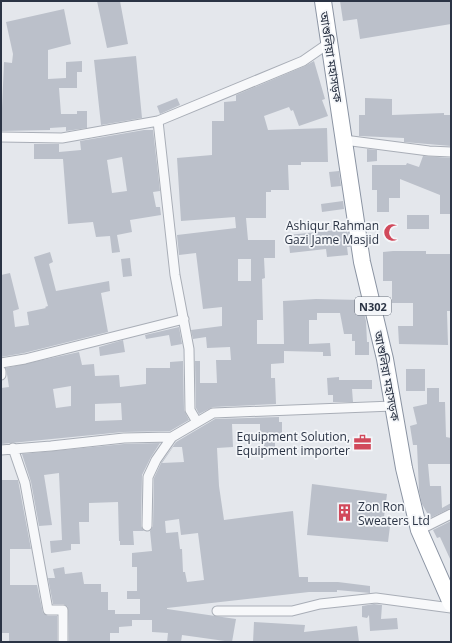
<svg xmlns="http://www.w3.org/2000/svg" width="452" height="643" viewBox="0 0 452 643" font-family="'Open Sans','Noto Sans Bengali',sans-serif">
<style>
.building{fill:#bbc0ca;fill-rule:evenodd}
.lines{fill:none;stroke-linecap:round;stroke-linejoin:round}
.street-casing{stroke:#a9aeb7;stroke-width:11}
.highway-casing{stroke:#8b94a3;stroke-width:18}
.street{stroke:#f7f8fa;stroke-width:9}
.highway{stroke:#fff;stroke-width:16}
.labels{text-anchor:middle;dominant-baseline:central;stroke-width:3.5;stroke-linejoin:round;paint-order:stroke}
.shield{fill:#f4f6f9;stroke:#676e7b;stroke-width:1}
.shield-label{font-size:11px;font-weight:bold;fill:#2b3445}
.street-label{font-size:12px;fill:#2b3445;stroke:#f4f6f9}
.poi-label{font-size:12px;fill:#2b3445;stroke:#f4f6f9;text-anchor:end}
</style>
<rect width="100%" height="100%" fill="#e4e7ec"/>
<path class="building" d="M97,1H120L128,44L107,48Z
M340,1H451V24L360,39L357,19L343,21Z
M64,9L71,44L48,50V79L66,78V62L82,61V72H77V88H59L61,114H77V111H87V128L66,131V127L50,128V130L1,131L4,62L12,63L13,54L6,22Z
M136,56L142,118L101,125L94,60Z
M314,61L325,99L322,100L328,116L299,126L293,110L291,111L289,107L264,116L268,130L327,128L328,162H301V165H288L289,190H271V192H266V218H246L248,240H275V258H264L265,278L262,279L263,320H257V344H284L283,301L316,299L361,300L366,321L367,342H369V355H355V341H352V334H344L340,313H317V320H309V344L330,343L331,356H323V352L284,351V363L271,364V378H275L276,404L213,407L199,414L196,408L195,361H200V383H217L216,360H231L230,347L207,348L206,337L193,339L191,330L222,326V307L203,309L196,253L179,255L177,235L236,228L235,217L181,221L177,158L212,155V121H224V102L236,101V95L305,66ZM238,259H251V281H238Z
M177,98L180,105L160,114L157,106Z
M365,98L392,99V115L444,113V115H451V146L404,142V138L359,136V115H365Z
M144,130H153L160,191L153,192L156,207H160L161,215L130,220L132,232L117,235L120,252L112,253L110,236L96,237L93,222L68,224L63,159H34V144H59V152L81,150L80,141ZM122,157L127,191L112,193L107,160Z
M367,149L377,150V161L367,162Z
M423,156L451,158V214H440V195L400,179V198H389V212H377V190H372V165H406L407,163L419,167Z
M339,171L341,186L331,187L329,172Z
M343,201L344,209L322,212L321,204Z
M407,215H429V229H407Z
M347,229L350,247H347L348,255L327,257L326,249L290,253L288,235Z
M393,251H426V254H451V311H447L448,345L399,344L398,326H413V303H392V281H383V252Z
M50,252L53,262L49,264L56,291L109,281L110,291L101,293L108,332L24,353L1,357V275L10,273L19,309L13,311L15,327L29,325L27,312L46,308L45,307L48,306L34,257Z
M130,258L132,276L123,277L121,259Z
M179,327L182,344L171,346L169,335L146,339L145,335Z
M123,340L125,352L100,356L99,347Z
M79,352L82,365L94,364L95,376L119,375L120,387L146,384V368H170V362L183,361L184,410L189,420L170,431L123,432L1,444V388L9,387L6,368ZM71,386V406L56,408L53,389ZM121,403L122,420L95,421V404Z
M406,369H425V391H406Z
M339,377V380H372V389H352L353,402H333V395H328L327,378Z
M427,388H439V402H445L446,437L451,438V464H428L430,486H441L442,508L451,503V508L430,518L422,504L419,491L417,445H413L410,426L417,424L413,407L427,404Z
M279,417V422H282V436H275V449H264V440H260V424H232L233,447L217,448L219,486L224,520L293,511L299,577H308V582H338L370,586V593L337,590V592H309L167,608V609L236,619L232,642L182,635L181,642H167L168,633L152,632V620H132V626L119,627V633H110V642H69L68,607L63,604H53L48,578H55L53,569L64,567L65,574L82,572L84,584H101V592H108V610H115V614H140V599H127V591H137V567H132V553L152,551L150,531L153,526L154,478L161,463L176,442L215,419ZM173,447H182L184,462L162,463ZM179,519L181,535L198,533L204,580L187,582L185,572H183L182,549H180L178,532L166,533L165,521Z
M160,443L151,457L142,475L141,526L144,531H133L134,545H120V541H119L118,502L89,503V522H79L80,544H71V550L51,553L50,541L62,540L59,473L44,475L52,525L39,526L31,482L22,454L124,444Z
M1,480H18L31,549H10V585H37L43,613L48,616H57V642H9V633H1Z
M312,484L387,494L384,517L391,518L388,542L307,535Z
M451,521V561L440,537L437,538L433,530Z
M374,604L382,605L381,619L397,618L398,629L370,631L369,615L367,618L362,617V606Z
M254,622L305,625L304,632L357,626L359,642H253Z"/>
<g class="lines">
<defs>
<path id="street" d="M158,121L175,275L189,349L190,410L197,422
M1,137L62,138L158,121L303,61L329,43
M344,140L429,151L451,152
M1,363L25,359L184,319
M1,371V375
M13,448L25,483L48,610H63V642
M1,450L51,446L124,438L172,437L213,413L393,406
M147,526L148,477L156,460L172,437
M419,530L451,514
M217,611H292L320,604L376,598L451,608"/>
<path id="highway" d="M323,1L362,262L385,359L404,468L419,530L451,603"/>
</defs>
<use href="#street" class="street-casing"/>
<use href="#highway" class="highway-casing"/>
<use href="#street" class="street"/>
<use href="#highway" class="highway"/>
</g>
<defs>
<symbol id="mosque-bare" viewBox="-9 -9 18 18"><path d="M3.5-4.9A6 6 0 1 0 3.5 4.9A5 5 0 1 1 3.5-4.9Z" fill="#d1495b" stroke="#f4f6f9" stroke-width="2.5" paint-order="stroke"/></symbol>
<symbol id="office-bare" viewBox="-9 -9 18 18"><path d="M-6-3h4V-5.5h4V-3h4V5H-6ZM-1-4.5V-3h2v-1.5ZM-6 0V1H6V0Z" fill="#d1495b" stroke="#f4f6f9" stroke-width="2.5" paint-order="stroke"/></symbol>
<symbol id="building-bare" viewBox="-9 -9 18 18"><path d="M-4-6H4V6H1V3H-1V6H-4ZM-2.5-4.3h1.7v1.8h-1.7ZM.8-4.3h1.7v1.8H.8ZM-2.5-1h1.7V.8h-1.7ZM.8-1h1.7V.8H.8Z" fill="#d1495b" stroke="#f4f6f9" stroke-width="2.5" paint-order="stroke"/></symbol>
</defs>
<g fill-rule="evenodd">
<use href="#mosque-bare" x="380" y="220" width="25" height="25"/>
<use href="#office-bare" x="350" y="430" width="25" height="25"/>
<use href="#building-bare" x="332" y="500" width="25" height="25"/>
</g>
<g class="labels">
<rect class="shield" x="355" y="297" width="36" height="18" rx="3"/>
<g class="shield-label">
<text x="373" y="306">N302</text>
</g>
<g class="street-label">
<text transform="translate(331 57) rotate(81)">আশুলিয়া মহাসড়ক</text>
<text transform="translate(387 376) rotate(79)">আশুলিয়া মহাসড়ক</text>
</g>
<g class="poi-label">
<text x="379" y="225">Ashiqur Rahman<tspan x="379" dy="14">Gazi Jame Masjid</tspan></text>
<text x="350" y="436">Equipment Solution,<tspan x="350" dy="14">Equipment importer</tspan></text>
<text x="358" y="506" text-anchor="start">Zon Ron<tspan x="358" dy="14">Sweaters Ltd</tspan></text>
</g>
</g>
<rect width="452" height="643" fill="none" stroke="#2b3445" stroke-width="4"/>
</svg>
